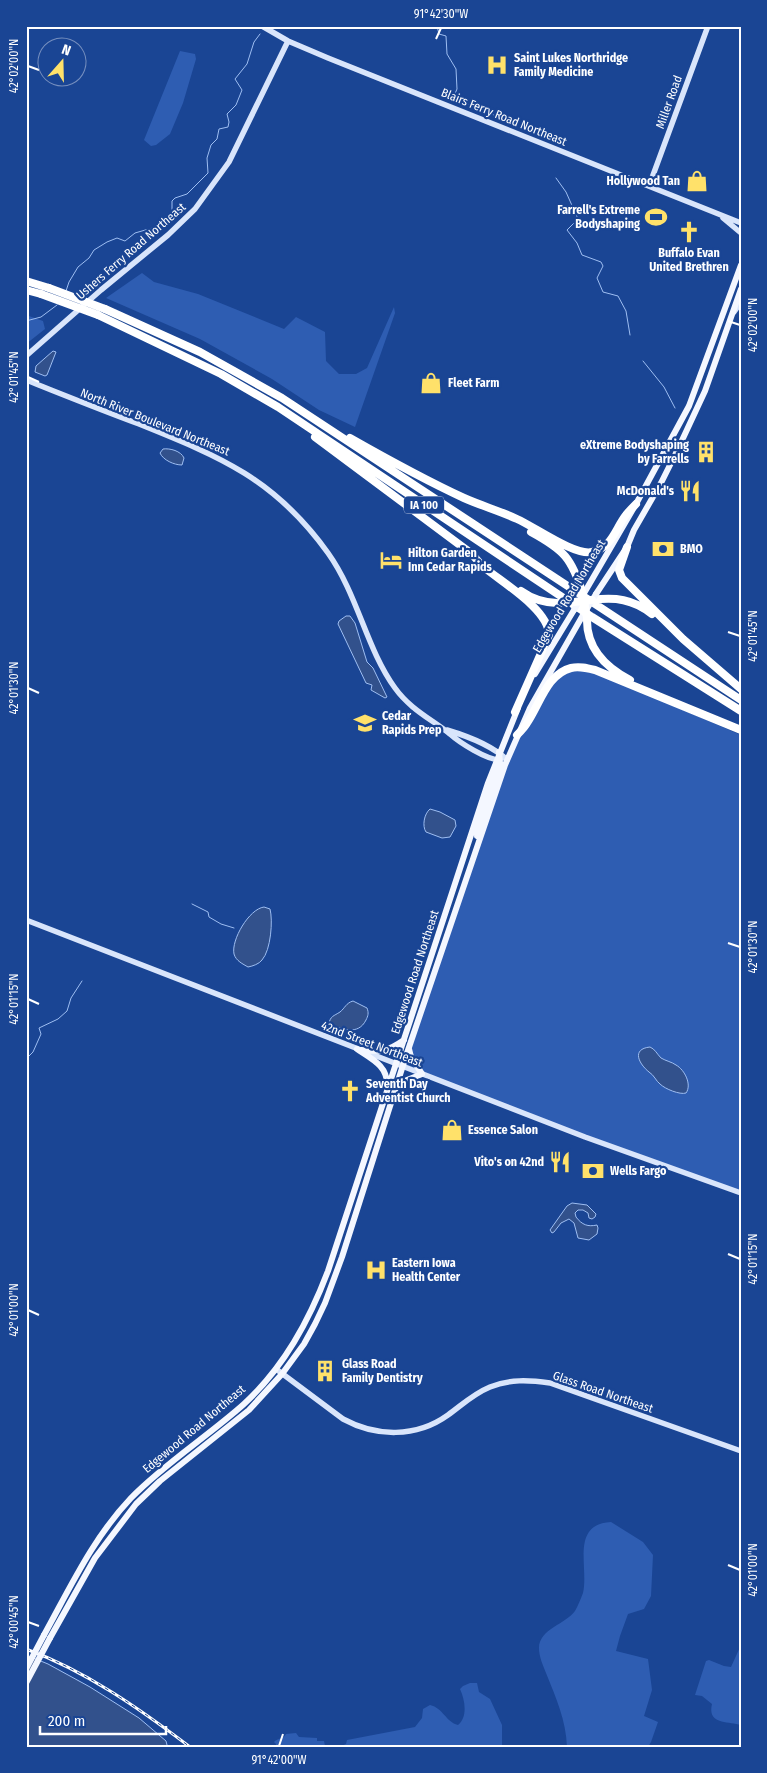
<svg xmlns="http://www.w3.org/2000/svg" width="767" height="1773" viewBox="0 0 767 1773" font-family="'Fira Sans Condensed',sans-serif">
  <rect width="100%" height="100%" fill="#1a4594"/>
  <!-- green -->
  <path fill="#2e5db2" d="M180 51 195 54 196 59 183 103 170 134 156 145 151 146 144 140Z
    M142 273 154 282 198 294 284 329 296 317 325 332 326 361 339 374H356L367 368 394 307 395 313 355 427 319 410 272 379 200 339 106 298Z
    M26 315 43 321 45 329 26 344Z
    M584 667 741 735V1193L403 1067 517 735 557 676Z
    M611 1522 643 1542 653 1555 651 1596 644 1609 628 1614 620 1636 616 1651 648 1659 652 1690 644 1716 658 1722 651 1742 648 1747H567C566 1720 556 1698 546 1673 543 1665 539 1657 539 1648 539 1629 566 1624 575 1611 578 1606 581 1598 583 1593 589 1568 570 1524 611 1522Z
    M741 1645V1725C728 1721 707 1725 712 1704L702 1696 695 1695 706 1661 709 1660 724 1666 731 1667Z
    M470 1683H477L479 1692 490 1699 502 1725V1747H339L346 1744 347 1740 415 1727 422 1718 423 1709 430 1705C443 1708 446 1722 458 1725 468 1717 465 1700 460 1689L463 1686Z
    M296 1733 299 1737 317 1738V1741H324L325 1746 329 1747H276V1744L274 1742C277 1738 283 1740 286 1734Z"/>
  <!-- water -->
  <path fill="#32518c" stroke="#9ebef2" d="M53 351 56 352 47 375 45 376 35 372 36 366Z
    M163 449C170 448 181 451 184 458L182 465C174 465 163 460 160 453Z
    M346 616H350L355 623 367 662 373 668 387 697 385 698 371 690 372 685 366 683 338 624 339 621Z
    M430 809 440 812 455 820 456 826 450 837 442 838 426 832C422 826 424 814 430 809Z
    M264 907 270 909C273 920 271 950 262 960 259 964 253 966 248 967 243 964 236 961 234 954 231 940 249 909 264 907Z
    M353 1001 367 1008C369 1013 368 1016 366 1020 358 1036 342 1029 329 1024 330 1016 334 1016 340 1012 345 1008 346 1003 353 1001Z
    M650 1047C655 1049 657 1054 661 1058 666 1061 672 1062 676 1065 685 1070 692 1085 686 1093 680 1095 665 1089 660 1084 656 1081 654 1075 649 1072 639 1064 631 1049 650 1047Z
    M572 1203 587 1205 596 1214 595 1217 592 1219 589 1218 588 1213 583 1210H578L575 1213 576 1217C582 1225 588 1227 597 1225L598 1228 597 1234 589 1240 578 1238 574 1223 569 1219 561 1223 554 1232 552 1233 550 1230 567 1206Z
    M26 1655 48 1664 90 1687 139 1718 166 1741 167 1745 169 1747H26Z"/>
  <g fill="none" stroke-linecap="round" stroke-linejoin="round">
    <!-- stream -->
    <path stroke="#9ebef2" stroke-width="1" d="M437 26 439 34 446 36 447 54 456 69 457 89 454 96 458 100 496 116
      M556 178 566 192 578 219 567 230 577 243 582 255 601 262 603 266 597 278 603 292 618 296 626 311 630 335
      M66 291 69 282 78 267 89 258 94 250 107 242 117 238 125 241 135 233 159 226 169 219 172 214V201L175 198 187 194 208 173 207 158 211 145 217 139 219 129 228 127 229 122 227 114 236 105 242 90 235 79 247 64 254 42 260 34
      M26 321 41 317 57 305
      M643 361 664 387 675 408
      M192 904 208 912 209 917 221 924 234 928
      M26 1059 33 1052 41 1034 39 1028 58 1019 67 1011 71 998 82 981"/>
    <!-- secondary -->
    <path stroke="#d9e5fb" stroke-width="5.5" d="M262 26 288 41 328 58 741 223
      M649 186 708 26
      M723 218 741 233
      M734 312 741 302
      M26 356 101 290 168 235 195 209 229 162 288 41
      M26 380C64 395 101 410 139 424 221 457 275 479 328 553 358 595 366 648 395 688 410 709 431 719 450 734 460 743 487 760 500 760
      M447 730C467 736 492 745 507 760
      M26 920 585 1137 741 1193
      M276 1369 343 1419C376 1437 416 1438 448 1415 462 1405 473 1394 490 1387 509 1379 529 1380 550 1383L741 1451"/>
    <!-- primary -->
    <path stroke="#f4f7ff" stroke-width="6" d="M596 594 627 547 634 530 661 483 678 449 705 391 741 289
      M583 595 636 504 689 406 741 265
      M535 674 574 610
      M477 836 481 817 500 763 499 752
      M357 1049C372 1059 388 1066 387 1086
      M361 1050C381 1052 387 1052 404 1040
      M396 1088 407 1080 422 1074 411 1057 409 1049
      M44 1635C70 1588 93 1538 131 1498 165 1463 207 1437 244 1404 284 1367 309 1321 328 1271L488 783 518 708
      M50 1638 95 1558 136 1504 160 1481 249 1410 282 1374 304 1344 315 1324 325 1303 342 1257 405 1059 505 765 530 708 583 615"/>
    <!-- highway -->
    <path stroke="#fff" stroke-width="8" d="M26 281 49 288
      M26 290 41 294
      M105 309 200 352 282 398 741 700
      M98 315 221 374 278 407 592 617 741 711
      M315 437 472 554C476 559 480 564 485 568 503 583 549 610 549 635L515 712
      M350 438C387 459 425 480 464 498 482 506 500 511 517 519 535 527 575 556 592 552 612 548 615 529 626 515 629 511 633 507 636 504
      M531 532C564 550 572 558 583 595
      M627 547 619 570 622 578 683 639 741 689
      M521 591C535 601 548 604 564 603
      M592 600C615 597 633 599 652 614
      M587 618C586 647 605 667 630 680
      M517 735C521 731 525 727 527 723 540 704 547 674 571 668 579 666 587 668 595 670L741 730"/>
    <!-- rail casing -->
    <g stroke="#fff" stroke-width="3">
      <path id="rail" d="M26 1649C86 1671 140 1709 190 1747"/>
    </g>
    <!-- rail -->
    <use href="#rail" stroke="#1a4594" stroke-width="1" stroke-dasharray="4" stroke-linecap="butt"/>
    <!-- primary-bridge -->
    <path stroke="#f4f7ff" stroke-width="6" d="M574 610 581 598
      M585 612 596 594
      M26 1669 44 1635
      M26 1683 50 1638"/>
    <!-- highway-bridge -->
    <path stroke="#fff" stroke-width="8" d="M49 288 105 309
      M41 294 98 315
      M583 595 587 618
      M564 603 592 600"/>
  </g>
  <!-- ticks -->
  <path fill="none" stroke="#fff" stroke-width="2" d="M436 39 441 28M28 66 39 70M728 321 740 325M28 377 39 382M728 632 740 636M28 688 39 693M728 943 740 947M28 999 39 1004M728 1254 740 1259M28 1310 39 1315M728 1565 740 1570M28 1622 39 1626M279 1746 283 1734"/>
  <!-- icons -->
  <defs>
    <g id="hospital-bare" transform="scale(1.725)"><path d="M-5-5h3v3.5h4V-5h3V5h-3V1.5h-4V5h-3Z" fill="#ffe16a" stroke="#1a4594" stroke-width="2.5" paint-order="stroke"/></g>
    <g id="shop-bare" transform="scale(1.725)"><path d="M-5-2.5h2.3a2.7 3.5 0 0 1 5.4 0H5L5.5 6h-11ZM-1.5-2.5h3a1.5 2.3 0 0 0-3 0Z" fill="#ffe16a" stroke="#1a4594" stroke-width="2.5" paint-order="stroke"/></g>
    <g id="stadium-bare" transform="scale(1.725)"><path d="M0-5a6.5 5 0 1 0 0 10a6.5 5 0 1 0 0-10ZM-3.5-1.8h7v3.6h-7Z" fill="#ffe16a" stroke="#1a4594" stroke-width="2.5" paint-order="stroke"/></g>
    <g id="church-bare" transform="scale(1.725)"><path d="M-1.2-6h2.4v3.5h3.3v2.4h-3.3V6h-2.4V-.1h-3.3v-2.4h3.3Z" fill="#ffe16a" stroke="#1a4594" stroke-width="2.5" paint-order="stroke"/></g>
    <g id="building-bare" transform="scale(1.725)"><path d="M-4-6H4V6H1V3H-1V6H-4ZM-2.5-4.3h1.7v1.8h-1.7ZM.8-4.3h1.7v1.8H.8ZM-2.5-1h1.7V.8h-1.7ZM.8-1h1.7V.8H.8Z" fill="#ffe16a" stroke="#1a4594" stroke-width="2.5" paint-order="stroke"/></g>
    <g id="restaurant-bare" transform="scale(1.725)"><path d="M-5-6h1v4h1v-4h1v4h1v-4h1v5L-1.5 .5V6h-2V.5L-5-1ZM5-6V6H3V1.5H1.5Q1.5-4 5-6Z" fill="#ffe16a" stroke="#1a4594" stroke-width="2.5" paint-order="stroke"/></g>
    <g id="bank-bare" transform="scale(1.725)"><path d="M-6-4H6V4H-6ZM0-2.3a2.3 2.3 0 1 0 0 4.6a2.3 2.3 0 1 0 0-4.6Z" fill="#ffe16a" stroke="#1a4594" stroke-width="2.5" paint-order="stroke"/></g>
    <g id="hotel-bare" transform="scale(1.725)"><path d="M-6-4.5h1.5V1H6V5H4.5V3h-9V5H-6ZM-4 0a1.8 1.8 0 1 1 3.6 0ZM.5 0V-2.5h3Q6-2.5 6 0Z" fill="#ffe16a" stroke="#1a4594" stroke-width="2.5" paint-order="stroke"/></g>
    <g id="school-bare" transform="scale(1.725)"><path d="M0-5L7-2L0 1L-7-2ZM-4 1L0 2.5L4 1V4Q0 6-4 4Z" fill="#ffe16a" stroke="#1a4594" stroke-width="2.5" paint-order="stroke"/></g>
  </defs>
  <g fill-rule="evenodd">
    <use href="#hospital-bare" x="497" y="65"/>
    <use href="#shop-bare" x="697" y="181"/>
    <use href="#stadium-bare" x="656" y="217"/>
    <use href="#church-bare" x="689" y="232"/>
    <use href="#shop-bare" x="431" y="383"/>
    <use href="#building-bare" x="706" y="452"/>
    <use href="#restaurant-bare" x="690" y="491"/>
    <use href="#bank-bare" x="663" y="549"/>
    <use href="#hotel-bare" x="391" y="560"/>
    <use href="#school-bare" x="365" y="723"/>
    <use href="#church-bare" x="350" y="1091"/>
    <use href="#shop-bare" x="452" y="1130"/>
    <use href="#restaurant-bare" x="560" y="1162"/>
    <use href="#bank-bare" x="593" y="1171"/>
    <use href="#hospital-bare" x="376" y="1270"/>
    <use href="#building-bare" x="325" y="1371"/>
  </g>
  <g text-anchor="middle" stroke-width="4.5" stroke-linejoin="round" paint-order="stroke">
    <!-- shield labels -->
    <rect fill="#1a4594" stroke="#bac7df" stroke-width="1" x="404" y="496.5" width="40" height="17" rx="4"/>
    <g font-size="11" font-weight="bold" fill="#fff">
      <text x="424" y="509">IA 100</text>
    </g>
    <!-- poi labels -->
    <g font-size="12" font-weight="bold" fill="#fff" stroke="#1a4594" text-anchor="start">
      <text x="514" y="62">Saint Lukes Northridge<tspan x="514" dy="14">Family Medicine</tspan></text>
      <text x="680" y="185" text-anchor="end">Hollywood Tan</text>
      <text x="640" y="214" text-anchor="end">Farrell's Extreme<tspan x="640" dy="14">Bodyshaping</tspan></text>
      <text x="689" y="257" text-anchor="middle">Buffalo Evan<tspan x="689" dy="14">United Brethren</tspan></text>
      <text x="448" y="387">Fleet Farm</text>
      <text x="689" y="449" text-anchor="end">eXtreme Bodyshaping<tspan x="689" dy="14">by Farrells</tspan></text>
      <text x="674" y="495" text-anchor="end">McDonald's</text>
      <text x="680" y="553">BMO</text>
      <text x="408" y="557">Hilton Garden<tspan x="408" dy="14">Inn Cedar Rapids</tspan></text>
      <text x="382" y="720">Cedar<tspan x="382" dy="14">Rapids Prep</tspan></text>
      <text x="366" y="1088">Seventh Day<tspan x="366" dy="14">Adventist Church</tspan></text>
      <text x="468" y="1134">Essence Salon</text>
      <text x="544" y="1166" text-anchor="end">Vito's on 42nd</text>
      <text x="610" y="1175">Wells Fargo</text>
      <text x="392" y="1267">Eastern Iowa<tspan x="392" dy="14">Health Center</tspan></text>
      <text x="342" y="1368">Glass Road<tspan x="342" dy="14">Family Dentistry</tspan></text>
    </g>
    <!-- street labels -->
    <g font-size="12" fill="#fff" stroke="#1a4594">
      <text transform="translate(669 102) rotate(-70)" y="4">Miller Road</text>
      <text transform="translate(504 117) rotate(22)" y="4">Blairs Ferry Road Northeast</text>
      <text transform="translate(131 251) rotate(-41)" y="4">Ushers Ferry Road Northeast</text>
      <text transform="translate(155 422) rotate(22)" y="4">North River Boulevard Northeast</text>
      <text transform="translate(569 596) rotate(-59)" y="4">Edgewood Road Northeast</text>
      <text transform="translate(415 972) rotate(-72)" y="4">Edgewood Road Northeast</text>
      <text transform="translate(372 1044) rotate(21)" y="4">42nd Street Northeast</text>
      <text transform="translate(603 1392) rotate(19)" y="4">Glass Road Northeast</text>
      <text transform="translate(194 1429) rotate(-40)" y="4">Edgewood Road Northeast</text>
    </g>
  </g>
  <!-- border -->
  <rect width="767" height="1773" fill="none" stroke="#1a4594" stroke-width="55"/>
  <!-- north arrow -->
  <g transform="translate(62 62) rotate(20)"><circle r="24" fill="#1a4594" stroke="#768fbf"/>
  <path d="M0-4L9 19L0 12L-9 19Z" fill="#ffe16a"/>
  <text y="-8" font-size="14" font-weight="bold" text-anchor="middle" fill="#ffffff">N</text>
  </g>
  <!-- scale -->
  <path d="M40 1726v8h126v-8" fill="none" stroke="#ffffff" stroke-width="2.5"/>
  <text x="48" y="1726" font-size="15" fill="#ffffff" stroke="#1a4594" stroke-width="4" paint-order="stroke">200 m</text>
  <rect x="28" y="28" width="712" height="1718" fill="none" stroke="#fff" stroke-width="2"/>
  <g font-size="12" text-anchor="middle" fill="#fff">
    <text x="441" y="18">91°42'30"W</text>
    <text transform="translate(14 66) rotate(-90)" y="4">42°02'00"N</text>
    <text transform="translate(753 325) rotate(-90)" y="4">42°02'00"N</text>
    <text transform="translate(14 377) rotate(-90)" y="4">42°01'45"N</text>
    <text transform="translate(753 636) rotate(-90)" y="4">42°01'45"N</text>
    <text transform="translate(14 688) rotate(-90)" y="4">42°01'30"N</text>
    <text transform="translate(753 947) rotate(-90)" y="4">42°01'30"N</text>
    <text transform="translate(14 999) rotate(-90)" y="4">42°01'15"N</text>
    <text transform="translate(753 1259) rotate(-90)" y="4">42°01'15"N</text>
    <text transform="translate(14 1310) rotate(-90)" y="4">42°01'00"N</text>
    <text transform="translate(753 1570) rotate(-90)" y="4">42°01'00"N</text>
    <text transform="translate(14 1622) rotate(-90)" y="4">42°00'45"N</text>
    <text x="279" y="1764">91°42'00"W</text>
  </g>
</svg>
